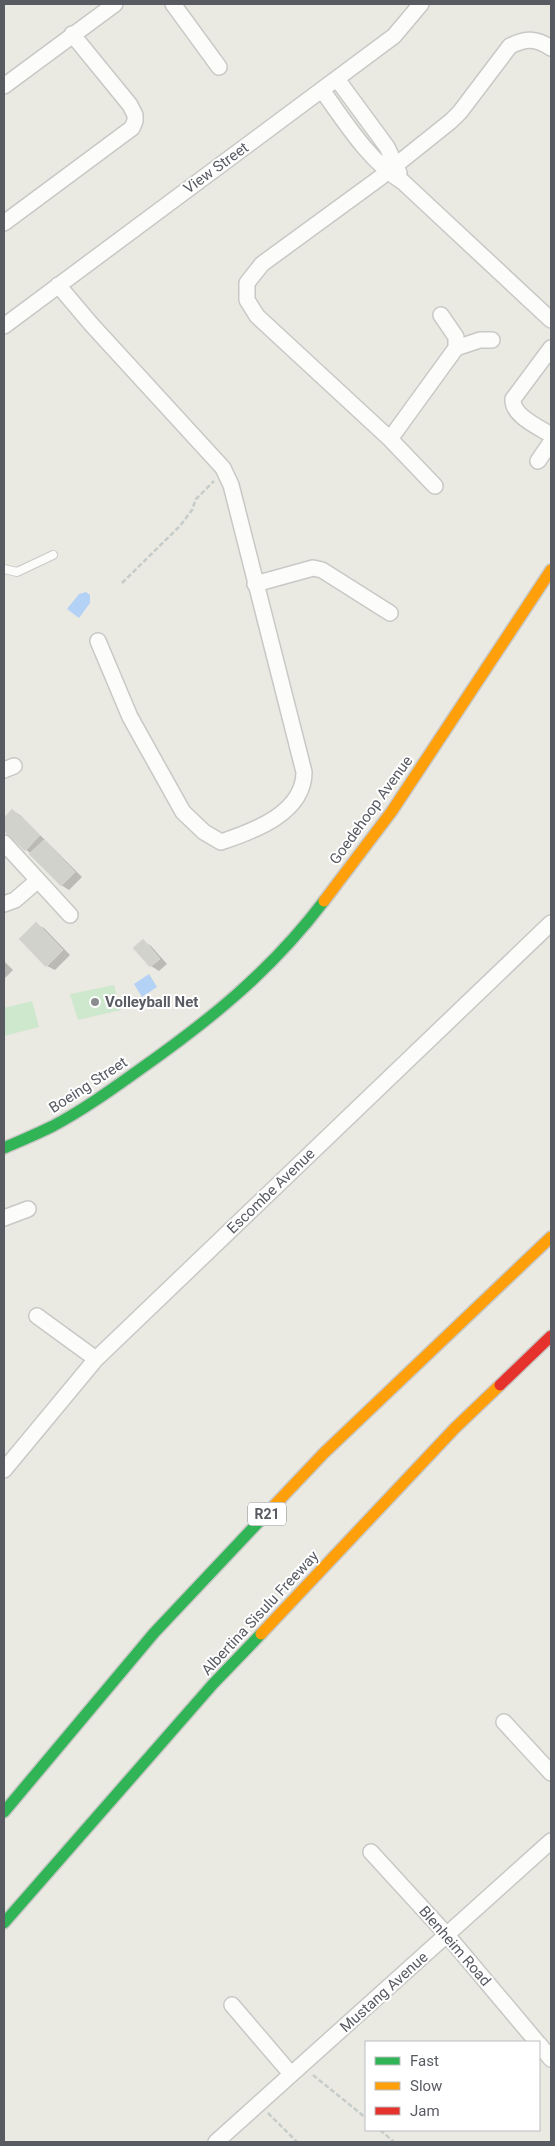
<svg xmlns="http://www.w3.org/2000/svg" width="555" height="2146" viewBox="0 0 555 2146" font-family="Roboto,sans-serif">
  <rect width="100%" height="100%" fill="#eae9e2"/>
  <!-- green -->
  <path fill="#cee8ce" d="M114 985 121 1010 78 1020 70 994Z
    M32 1001 39 1027 4 1036V1008Z"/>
  <!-- water -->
  <path fill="#b4d2f6" d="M86 592 90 595V603L79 618 67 609 79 594Z
    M149 974 157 987 142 997 134 984Z"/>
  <!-- shadow -->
  <path fill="#0003" d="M12 810 20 815 82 877 69 890 61 885 31 854 4 829V819Z
    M36 924 44 928 70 955 55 970 47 966Z
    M143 941 151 946 167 964 159 971 151 966Z
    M4 961 13 970 4 979Z"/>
  <!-- building -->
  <path fill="#d2d2cd" stroke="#d9d8d2" d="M12 809 40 835 25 851 4 831V818Z
    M44 840 75 872 61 886 29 854Z
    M36 922 63 950 46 967 19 939Z
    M143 939 160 959 150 967 133 948Z"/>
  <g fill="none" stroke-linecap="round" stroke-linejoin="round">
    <!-- lane casing -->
    <g stroke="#c8c8c7" stroke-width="10">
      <path id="lane" d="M4 569 17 572 53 555"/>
    </g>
    <!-- street casing -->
    <g stroke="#c8c8c7" stroke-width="18">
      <path id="street" d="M173 4 219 67
        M337 79 387 147 399 173
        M4 86 115 4
        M322 90C345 122 369 161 403 182L551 320
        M4 223 132 128 135 121V115L130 105 72 34
        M58 285 91 324 223 468 231 485 304 772C304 813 254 831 221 842L204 832 183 812 130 717 98 641
        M4 326 394 36 421 4
        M456 348 480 340H492
        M551 348 513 399C512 416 539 427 551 435
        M390 439 456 348V337L441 315
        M538 461 551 442
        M435 486 390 439 257 316 247 300V283L262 264 381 177 451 121 460 112 510 46C526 38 536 38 551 48
        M255 584 313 568 322 570 390 613
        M4 770 14 766
        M4 843 70 915
        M4 904 15 900 37 881
        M4 1218 28 1209
        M37 1316 96 1359
        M4 1470 96 1359 551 923
        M504 1722 551 1773
        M371 1852 447 1935 537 2042
        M232 2005 291 2074
        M539 2044 551 2059
        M216 2142 551 1841"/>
    </g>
    <!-- fast casing -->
    <g stroke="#c7c7c6" stroke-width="14">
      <path id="fast" d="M4 1148C20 1141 37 1134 53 1126 83 1110 111 1090 139 1070 210 1020 271 971 324 901
        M4 1812 154 1633 269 1511
        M4 1923 213 1684 261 1634"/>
    </g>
    <!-- slow casing -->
    <g stroke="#c7c7c6" stroke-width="14">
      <path id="slow" d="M324 901 392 811 551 570
        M269 1511 324 1453 551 1237
        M261 1634 455 1428 500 1385"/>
    </g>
    <!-- jam casing -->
    <g stroke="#c7c7c6" stroke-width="14">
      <path id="jam" d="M500 1385 551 1336"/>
    </g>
    <!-- path -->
    <path stroke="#c5ccc9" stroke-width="2.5" stroke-dasharray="5 2.5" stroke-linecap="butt" d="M122 583 180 526 192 510 196 499 214 481
      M313 2075 366 2118
      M268 2113 297 2142
      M380 2130 394 2142"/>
    <!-- lane -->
    <use href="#lane" stroke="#fcfcfb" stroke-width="8"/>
    <!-- street -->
    <use href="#street" stroke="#fcfcfb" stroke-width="15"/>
    <!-- fast -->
    <use href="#fast" stroke="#30b455" stroke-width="11"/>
    <!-- slow -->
    <use href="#slow" stroke="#ff9f0a" stroke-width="11"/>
    <!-- jam -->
    <use href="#jam" stroke="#e5322d" stroke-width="11"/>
  </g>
  <!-- markers -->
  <circle fill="#8b8d8f" stroke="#fff" stroke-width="2" cx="95" cy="1002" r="5"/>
  <g text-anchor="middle" stroke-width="4" stroke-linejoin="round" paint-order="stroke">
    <!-- shield labels -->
    <rect fill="#fff" stroke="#8a8c91" stroke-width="1" x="248" y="1502.5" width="38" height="23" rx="4"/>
    <g font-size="14" font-weight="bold" fill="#585b62">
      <text x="267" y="1519">R21</text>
    </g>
    <!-- street labels -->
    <g font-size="15" fill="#585b62" stroke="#fff">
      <text transform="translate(216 168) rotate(-36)" y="5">View Street</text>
      <text transform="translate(371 810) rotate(-54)" y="5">Goedehoop Avenue</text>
      <text transform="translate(88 1085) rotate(-33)" y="5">Boeing Street</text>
      <text transform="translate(271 1191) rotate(-44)" y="5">Escombe Avenue</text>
      <text transform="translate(260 1613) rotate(-47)" y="5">Albertina Sisulu Freeway</text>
      <text transform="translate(455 1946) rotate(49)" y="5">Blenheim Road</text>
      <text transform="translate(384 1992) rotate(-42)" y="5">Mustang Avenue</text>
    </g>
    <!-- poi labels -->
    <g font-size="15" font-weight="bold" fill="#585b62" stroke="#fff" text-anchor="start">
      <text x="105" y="1007">Volleyball Net</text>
    </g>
  </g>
  <!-- border -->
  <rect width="555" height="2146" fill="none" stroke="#585b62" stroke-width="10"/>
  <!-- legend -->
  <rect x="365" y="2041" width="175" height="90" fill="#ffffff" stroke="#bcbdc0"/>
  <rect x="375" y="2057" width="25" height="8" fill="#30b455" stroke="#bcbdc0"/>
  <text x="410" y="2066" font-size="15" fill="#585b62">Fast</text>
  <rect x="375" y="2082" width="25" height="8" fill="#ff9f0a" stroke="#bcbdc0"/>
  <text x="410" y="2091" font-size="15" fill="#585b62">Slow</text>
  <rect x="375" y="2107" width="25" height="8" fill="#e5322d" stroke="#bcbdc0"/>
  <text x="410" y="2116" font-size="15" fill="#585b62">Jam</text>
</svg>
